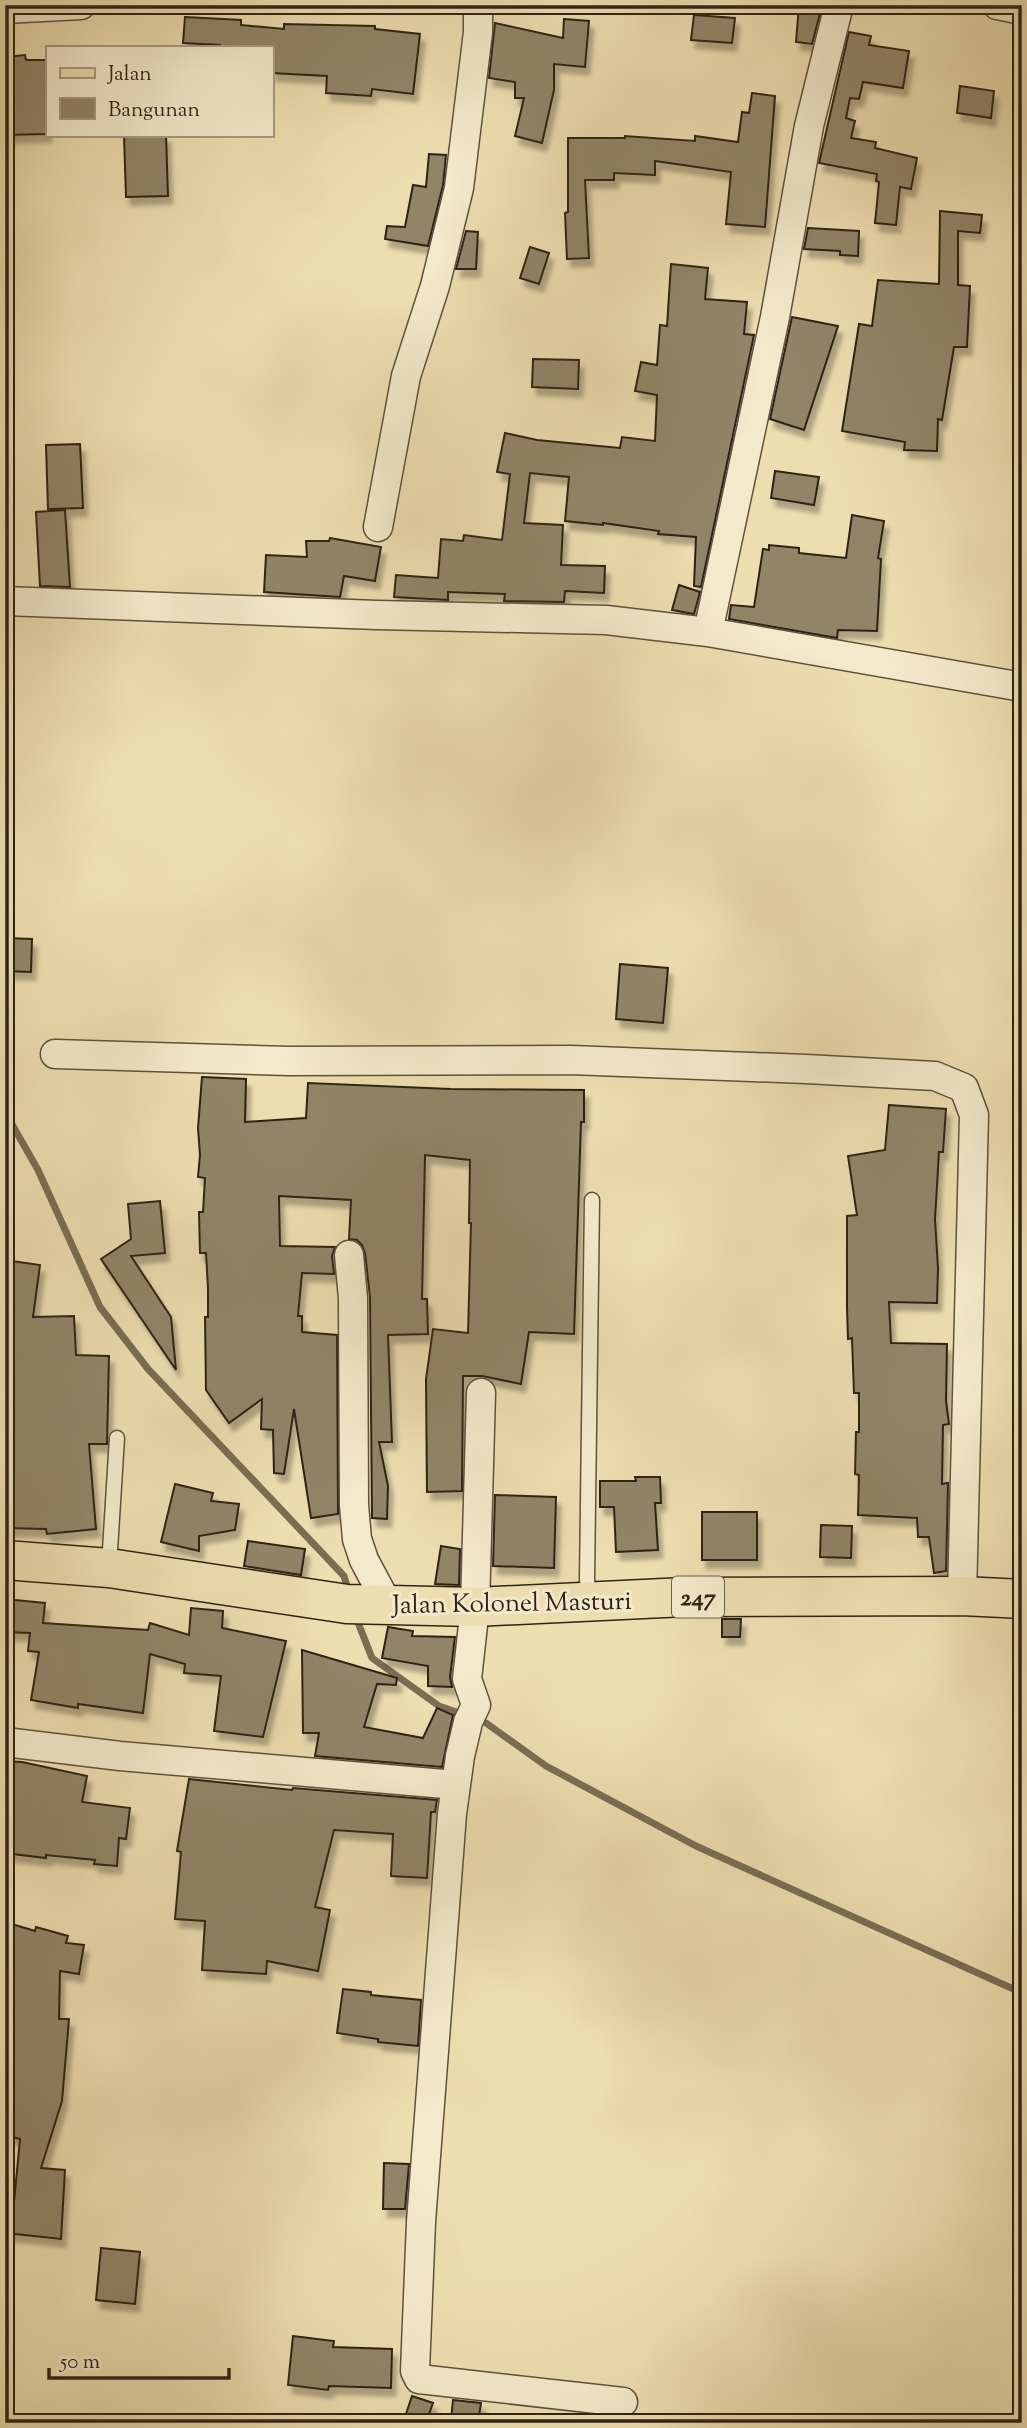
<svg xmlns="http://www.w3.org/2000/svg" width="1027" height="2428" viewBox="0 0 1027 2428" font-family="'Sorts Mill Goudy',serif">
  <defs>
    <filter id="shadow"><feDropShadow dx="4.5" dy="8" stdDeviation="2" flood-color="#0004"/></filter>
  </defs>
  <rect width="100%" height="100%" fill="#eddeaf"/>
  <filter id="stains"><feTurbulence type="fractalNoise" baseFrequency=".00286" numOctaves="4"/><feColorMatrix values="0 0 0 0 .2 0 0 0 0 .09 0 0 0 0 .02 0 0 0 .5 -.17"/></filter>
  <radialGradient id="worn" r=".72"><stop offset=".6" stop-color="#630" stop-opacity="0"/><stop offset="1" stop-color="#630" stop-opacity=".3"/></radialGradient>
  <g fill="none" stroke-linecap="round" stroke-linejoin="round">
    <!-- stream -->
    <path stroke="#796e54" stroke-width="7" d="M5 1112 38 1170 100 1307 148 1369 344 1576 349 1593
      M355 1615 372 1658 439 1706 465 1715
      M476 1720 486 1723 546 1766 696 1846 1022 1993"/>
  </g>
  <!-- building -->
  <path fill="#918567" stroke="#2d2419" stroke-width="2" filter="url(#shadow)" d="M799 5 822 6 812 44 796 42Z
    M694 15 735 18 732 43 691 40Z
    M185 17 241 20V25L284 29V24L375 26V29L420 34 413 94 372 89 371 96 326 93 327 76 271 73V47H220V45L183 43Z
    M564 19 589 21 585 67 554 64V90L542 143 515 136 524 98H515V82L489 78 495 23 563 38Z
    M849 32 871 36 869 45 909 51 903 88 863 82 859 99 850 98 846 118 855 121 851 138 876 142 875 148 917 158 911 189 900 187 896 225 875 223 879 182 876 181 877 174 819 163Z
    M25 55 26 60H47V134L5 135V57Z
    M960 86 994 91 991 118 957 113Z
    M752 93 775 96 765 227 726 224 731 172 655 161V175L614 173V180H585L589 258 567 259 565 213 568 212V138H625V136L695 141V136L738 142 742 112 749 113Z
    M124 135H166L168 196 126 197Z
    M429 154 446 155 443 185 428 246 385 239 387 226 405 227 413 185 426 187Z
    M940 211 982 215 980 233 958 231V285L970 286 967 347H954L942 420 938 419 937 451 904 450 905 442 842 431 859 324 872 326 878 280 939 284Z
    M808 228 859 231 858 256 840 255V251L804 249Z
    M466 231 478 232 476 269H456Z
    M530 247 549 253 539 284 520 278Z
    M671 264 708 268 705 299 747 302 744 334 754 335 701 587 694 586 696 537 658 534 659 531 603 523V525L565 521 569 477 530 473 524 523 563 525 561 565 605 566 604 593 565 591 564 602 504 601 505 594 448 592V600L394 597 396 575 438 578 441 539 463 541 464 535 502 540 510 474 497 472 505 433 537 440 620 448 622 437 655 441 657 395 635 391 641 362 657 365 660 325 667 326Z
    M792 317 838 326 804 430 770 419Z
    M533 359 579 360 578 389 532 387Z
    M80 444 83 508 48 509 46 445Z
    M775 471 819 477 814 505 771 498Z
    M65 510 70 587 40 586 36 512Z
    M852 515 884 521 878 558 881 559 877 631 838 630 837 638 729 619 731 605 754 607 763 549 769 550V545L799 548V553L846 558Z
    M330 538 381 547 375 581 344 576 340 597 264 592 266 555 307 557 306 541H329Z
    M679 585 700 592 694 614 672 610Z
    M5 938 32 939 31 972 5 971Z
    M620 964 668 968 663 1023 616 1019Z
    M202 1077 246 1079 245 1122 306 1118 308 1083 451 1089 584 1090V1122H581L574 1334 529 1332 521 1384 482 1376H463L462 1491 427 1492 426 1379 433 1329 468 1333 471 1223H469L470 1160 425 1155 422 1299H427L428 1334 388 1335 392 1442H379L388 1486 387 1519 372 1518 370 1297 365 1253 362 1245 357 1240 349 1239 351 1200 279 1196 280 1246 335 1247 332 1256 334 1274 302 1273 298 1316H302V1332L337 1335 338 1514 311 1518 294 1409 284 1474 274 1473 273 1430 261 1429 262 1399 229 1423 206 1390 205 1317H208V1288L206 1253H200L199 1212H203L205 1178 198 1177 200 1155 198 1128Z
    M889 1105 946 1109 943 1152H939L935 1219 938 1268 937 1303 889 1302 891 1343 947 1344 946 1401 949 1424 943 1425 942 1484 948 1483 946 1571 934 1573 929 1537H918L917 1518 858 1515 859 1475 855 1474 856 1432H859V1393H854L852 1338 848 1339 847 1307V1216L857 1215 848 1156 885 1150Z
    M160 1201 165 1253 131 1256 171 1317 176 1370 101 1259 131 1239 128 1204Z
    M5 1260 40 1265 33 1317 74 1316 76 1355 109 1356 107 1444H89L96 1529 47 1534 46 1529 5 1528V1494H12L11 1364H5Z
    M635 1477H660L661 1503H655L658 1550 616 1552 614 1507H600V1481H636Z
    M175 1484 213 1493 211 1501 239 1504 235 1530 199 1536V1551L161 1542Z
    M495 1495 556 1497 554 1568 493 1566Z
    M702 1512H757V1560H702Z
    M821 1525 852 1526 851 1558 820 1557Z
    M248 1541 305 1549 301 1575 244 1566Z
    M441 1546 460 1549 459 1585 435 1584Z
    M5 1599 45 1603 43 1623 148 1630 150 1623 189 1635 191 1608 223 1611 222 1628 286 1641 263 1737 214 1731 221 1676 184 1673 185 1664 150 1654 143 1713 78 1704V1708L31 1700 39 1652 28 1651 30 1633 5 1632Z
    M722 1619H741L740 1637H722Z
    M388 1627 413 1631 412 1636 455 1637 450 1677 452 1687 428 1686V1666L382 1658Z
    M302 1650 397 1678 396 1685 377 1684 364 1727 423 1738 437 1708 453 1715 442 1767 315 1756 319 1733H303Z
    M5 1761 22 1762 87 1776 82 1802 130 1808 126 1839 119 1838 117 1866 94 1864 95 1860 46 1855V1858L5 1853Z
    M189 1779 292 1790 293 1788 437 1800 435 1812H431L427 1878 391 1876 393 1834 334 1830 315 1907 330 1910 318 1971 267 1961 266 1974 202 1970 205 1921 175 1919 181 1852 177 1851Z
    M5 1922 35 1931 36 1927 68 1936 66 1943 84 1945 79 1974 60 1971 59 2019H69L62 2101 41 2168 65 2170 61 2239 6 2233 9 2201 14 2202 20 2139 5 2135Z
    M343 1989 371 1992V1995L421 2000 418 2046 378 2042V2039L337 2033Z
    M384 2163 409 2164 405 2209H383Z
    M101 2248 140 2252 135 2304 96 2300Z
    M293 2336 334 2341 333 2347 392 2349 391 2388 329 2386 328 2390 288 2385Z
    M412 2396 433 2403 426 2423H403Z
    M453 2400 481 2403 478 2423 451 2420Z"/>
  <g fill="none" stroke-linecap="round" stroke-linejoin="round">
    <!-- lane casing -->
    <g stroke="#5d523e" stroke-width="17">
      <path id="lane" d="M109 1566 117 1438
        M589 1601 587 1579 592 1200"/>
    </g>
    <!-- street casing -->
    <g stroke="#5d523e" stroke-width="31">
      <path id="street" d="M997 5 1022 10
        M5 9 81 5
        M378 527 406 376 435 286 459 188 478 32V5
        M5 601 377 615 606 620 708 632 1022 687
        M708 632 775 317 809 126 839 5
        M55 1054 289 1061 571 1060 806 1069 935 1076 964 1088 974 1115 962 1596
        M349 1255 353 1298 354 1505 357 1539 364 1560 388 1605
        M481 1393 475 1607 467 1679 476 1705 468 1722 460 1756 452 1814 421 2222 415 2371 419 2379 623 2402
        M5 1742 120 1756 456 1785"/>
    </g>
    <!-- primary casing -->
    <g stroke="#2d2419" stroke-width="41">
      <path id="primary" d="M5 1560 109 1568 347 1604 475 1607 685 1597 962 1596 1022 1599"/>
    </g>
    <!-- lane -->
    <use href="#lane" stroke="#f3eacb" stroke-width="14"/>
    <!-- street -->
    <use href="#street" stroke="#f3eacb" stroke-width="28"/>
    <!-- primary -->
    <use href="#primary" stroke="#eddeaf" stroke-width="38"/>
  </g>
  <g text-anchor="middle" stroke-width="6" stroke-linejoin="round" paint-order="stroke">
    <!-- shield labels -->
    <rect fill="#f3eacb" stroke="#685f4e" stroke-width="2" x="672" y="1576.5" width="52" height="41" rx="5"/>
    <g font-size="24" font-weight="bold" fill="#2d2419">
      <text x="698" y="1605">247</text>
    </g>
    <!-- street labels -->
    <g font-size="26" fill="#2d2419" stroke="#f3eacb">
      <text transform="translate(512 1602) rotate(-1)" y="9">Jalan Kolonel Masturi</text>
    </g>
  </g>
  <!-- margin -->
  <rect width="1027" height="2428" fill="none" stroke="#eddeaf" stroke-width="28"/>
  <rect x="7" y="7" width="1013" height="2414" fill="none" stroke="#2d2419" stroke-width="3.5"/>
  <rect x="14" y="14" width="999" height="2400" fill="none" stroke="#2d2419" stroke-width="2"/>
  <!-- legend -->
  <rect x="46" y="46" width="228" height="91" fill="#f3eacb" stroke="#a49b84" stroke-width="2"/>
  <rect x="60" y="68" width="35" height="10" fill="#eddeaf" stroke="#a49b84" stroke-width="2"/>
  <text x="108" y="80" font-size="21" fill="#2d2419">Jalan</text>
  <rect x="60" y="98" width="35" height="21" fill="#918567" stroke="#a49b84" stroke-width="2"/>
  <text x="108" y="116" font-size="21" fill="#2d2419">Bangunan</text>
  <!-- scale -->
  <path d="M49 2368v10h180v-10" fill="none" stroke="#2d2419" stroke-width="3.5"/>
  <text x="60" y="2368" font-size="21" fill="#2d2419" stroke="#f3eacb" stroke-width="5" paint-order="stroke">50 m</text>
  <rect width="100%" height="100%" filter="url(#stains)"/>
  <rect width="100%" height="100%" fill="url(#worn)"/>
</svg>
